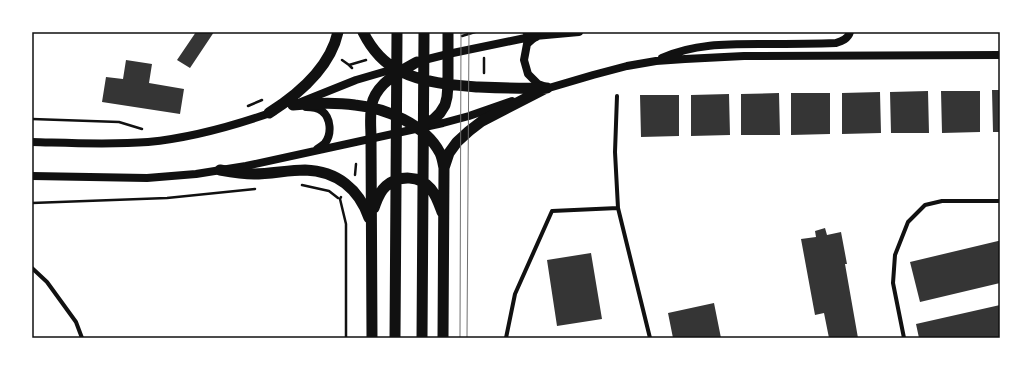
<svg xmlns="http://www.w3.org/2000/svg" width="1032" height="370" viewBox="0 0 1032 370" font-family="'Exo 2',sans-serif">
  <rect width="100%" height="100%" fill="#fff"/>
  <!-- building -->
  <path fill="#353535" d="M196 32H214L190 68 177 60Z
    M126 60 152 64 149 83 184 89 180 114 102 102 106 77 123 79Z
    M992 90H1000V132H993Z
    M928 91 929 133H891L890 92Z
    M941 91H980V132L942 133Z
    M880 92 881 133 842 134V93Z
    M779 93 780 135H741V94Z
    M791 93H830V134L791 135Z
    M729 94 730 135 691 136V95Z
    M640 95H679V136L641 137Z
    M825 228 827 235 841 232 847 264H845L858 338H829L824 313 815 315 801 239 816 237 815 231Z
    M998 241H1000V283L920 302 910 262Z
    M591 253 602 319 557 326 547 260Z
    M714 303 721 338H673L668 313Z
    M1000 305V338H919L916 324Z"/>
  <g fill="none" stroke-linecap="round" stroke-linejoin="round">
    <!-- path -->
    <path stroke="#111" stroke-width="2.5" d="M462 36 475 32
      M342 60 349 65 352 68
      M349 65 366 60
      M484 73V58
      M248 106 262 100
      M32 119 119 122 142 129
      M355 175 356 164
      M302 185 329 191 338 198
      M341 197 340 199 346 224V338
      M32 203 167 198 255 189"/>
    <!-- minor -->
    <path stroke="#111" stroke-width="4" d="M617 96 615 152 618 208
      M32 268 47 282 76 322 82 338
      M506 338 515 294 552 211 618 208 650 338
      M904 338 893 283 895 255 908 222 925 205 942 201H1000"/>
    <!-- secondary -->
    <path stroke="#111" stroke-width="8" d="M535 37 527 44 524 60 528 74 538 84 546 87
      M662 58C693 44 726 44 759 44 785 44 810 44 836 43 842 41 848 39 850 32
      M420 61 448 54 535 36 579 32
      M542 90 593 75 627 66 656 61 685 59 744 56 1000 55
      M301 102 356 80 397 68
      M306 107C311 107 318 108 322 111 331 118 332 134 325 143 323 145 320 147 317 149
      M32 142C71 143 110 145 148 142 191 138 233 126 273 112
      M32 176 147 178 196 174 246 166 443 123 469 116 512 101"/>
    <!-- trunk -->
    <path stroke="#111" stroke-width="11" d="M363 32C371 48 383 63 400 71 424 83 451 85 477 87 501 88 524 89 547 88
      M528 32 535 36
      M293 105C314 103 335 102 355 105 385 108 425 124 440 153 442 157 443 163 444 168L443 338
      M269 113C299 94 330 68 338 32
      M419 128 434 119 440 113 445 105 447 97 448 85V32
      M444 168 449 153 457 142 469 131 482 121 544 89
      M220 170C231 172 242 174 254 174 271 174 288 170 305 170 337 171 359 189 369 218
      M374 208C377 200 379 192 386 186 399 175 420 175 431 189 436 195 439 204 442 212
      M372 338 371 138C371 126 369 112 373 100 380 81 401 71 417 62
      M395 338 397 32
      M422 338 424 32"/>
    <!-- tram -->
    <path stroke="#707070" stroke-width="1" d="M460 338 461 32
      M467 338 469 32"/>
  </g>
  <!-- border -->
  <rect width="1032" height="370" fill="none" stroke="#ffffff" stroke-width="66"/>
  <rect x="33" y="33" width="966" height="304" fill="none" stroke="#111" stroke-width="1.5"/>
</svg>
